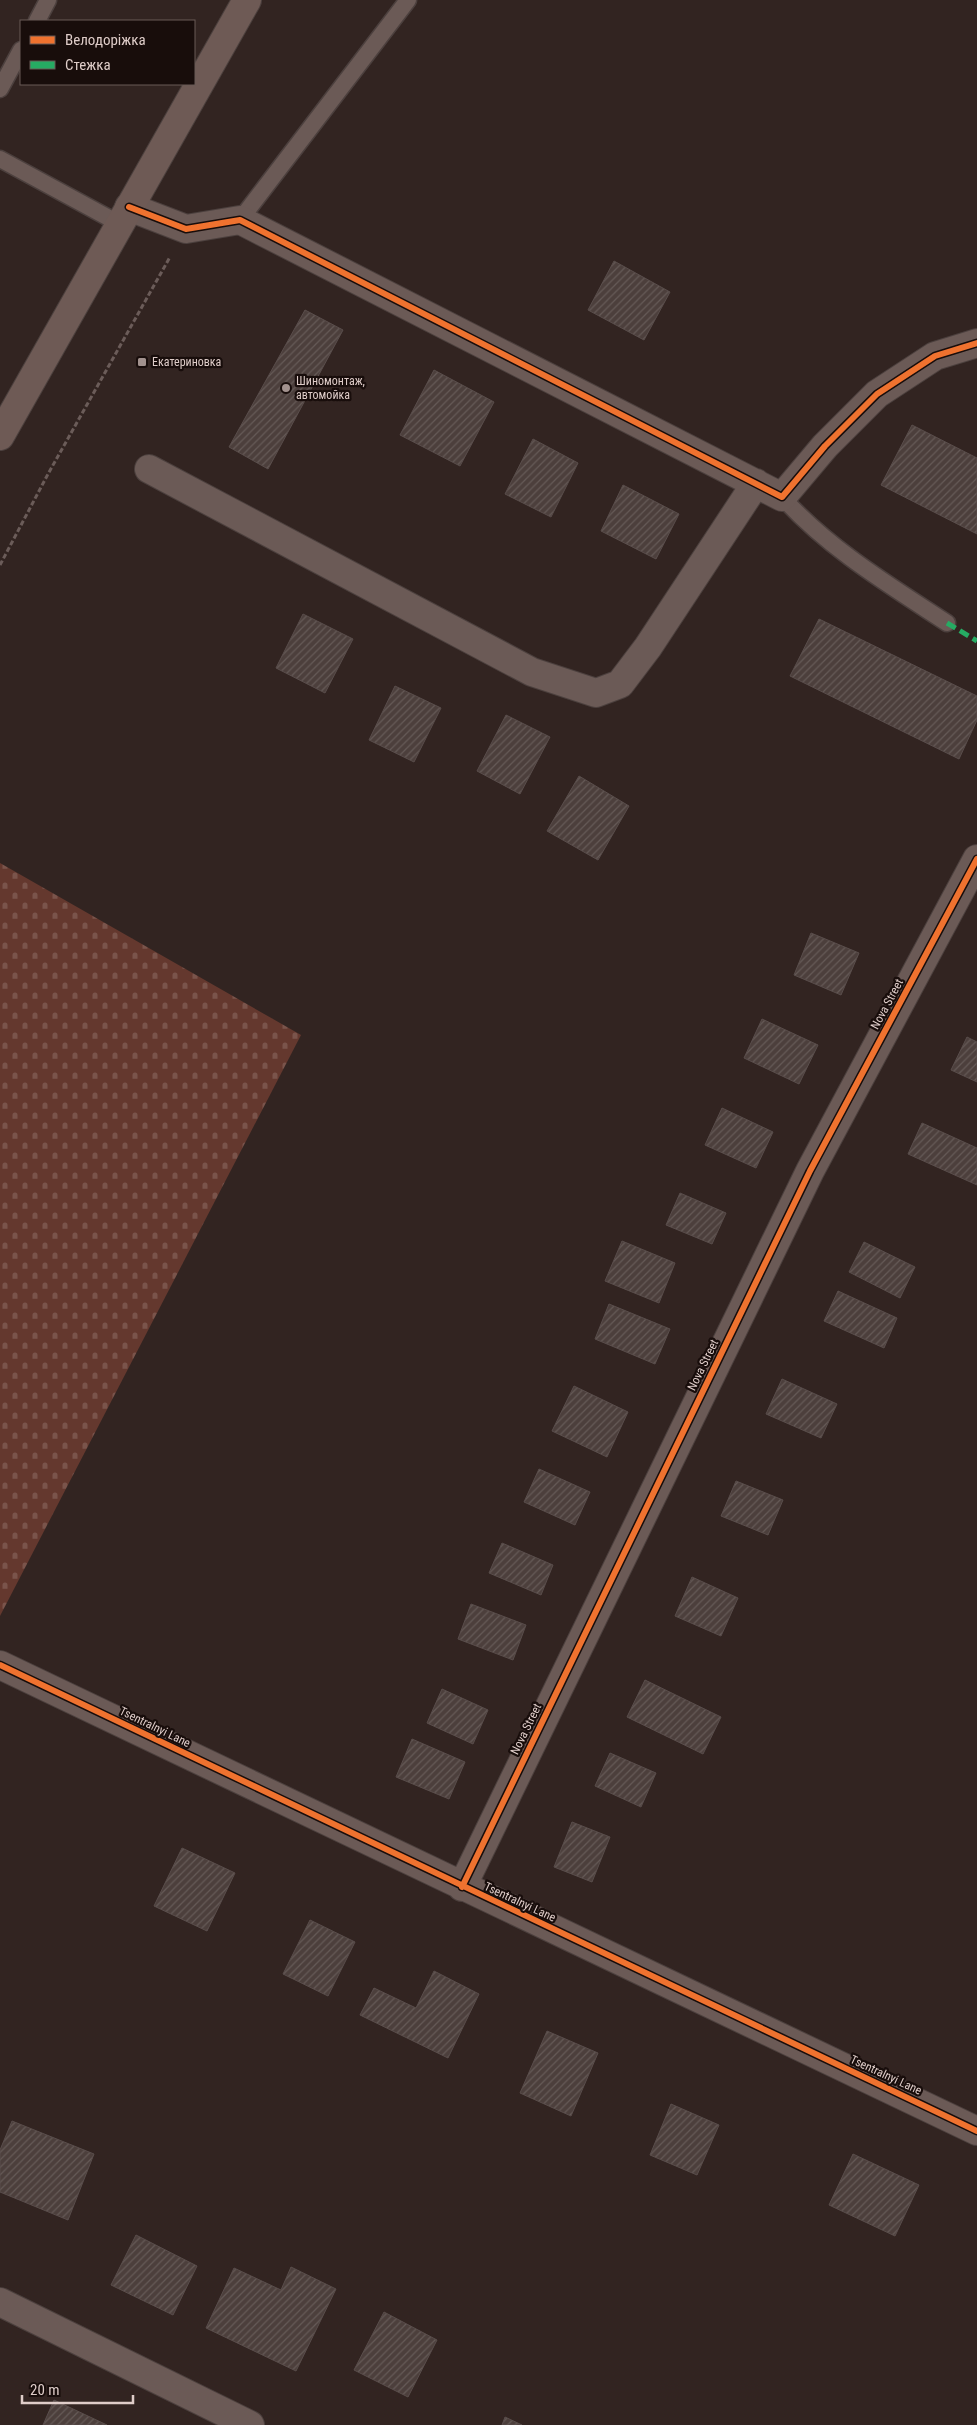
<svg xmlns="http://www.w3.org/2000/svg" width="977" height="2425" viewBox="0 0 977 2425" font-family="'Roboto Condensed',sans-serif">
  <defs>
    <pattern id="cemetery-stones" width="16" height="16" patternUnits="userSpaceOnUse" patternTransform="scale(1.25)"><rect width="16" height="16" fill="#64382e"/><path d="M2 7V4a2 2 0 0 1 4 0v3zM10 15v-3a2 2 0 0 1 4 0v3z" fill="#7a544b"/></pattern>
    <pattern id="building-hatch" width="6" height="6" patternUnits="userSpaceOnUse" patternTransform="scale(1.25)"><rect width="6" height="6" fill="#4c3f3c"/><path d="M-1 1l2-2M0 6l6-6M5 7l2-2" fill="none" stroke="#655a57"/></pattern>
  </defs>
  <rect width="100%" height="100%" fill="#322421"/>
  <!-- cemetery -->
  <path fill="url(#cemetery-stones)" d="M0 863 301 1035 0 1616Z"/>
  <!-- building -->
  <path fill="url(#building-hatch)" stroke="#594d4b" d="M614 261 670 292 644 340 588 310Z
    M305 310 343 330 268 469 229 447Z
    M434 370 494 402 460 466 400 435Z
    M912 425 977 458V534L881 485Z
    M533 439 578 463 551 517 505 494Z
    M623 485 679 514 656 559 601 531Z
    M303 614 353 639 325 693 276 668Z
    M819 619 977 696V720L959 759 790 676Z
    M395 686 441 708 414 762 369 740Z
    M506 715 550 737 520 794 477 771Z
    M579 776 629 806 598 860 547 831Z
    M811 933 859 953 841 995 794 975Z
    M762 1019 818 1045 799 1084 744 1058Z
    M967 1037 977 1042V1082L951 1070Z
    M722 1108 773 1132 756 1168 705 1145Z
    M922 1123 977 1148V1185L908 1154Z
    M680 1193 726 1213 712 1244 666 1225Z
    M622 1241 675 1263 659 1303 605 1281Z
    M864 1242 915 1267 900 1298 849 1272Z
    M838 1291 897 1318 884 1348 824 1321Z
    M609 1304 670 1329 655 1364 595 1339Z
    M782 1379 837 1404 821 1438 766 1414Z
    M574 1386 628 1412 607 1457 552 1431Z
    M539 1469 590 1492 575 1525 524 1502Z
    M736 1481 783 1500 768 1535 721 1516Z
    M502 1543 553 1565 541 1595 489 1573Z
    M692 1577 738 1598 721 1636 675 1616Z
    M471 1604 526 1625 513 1660 458 1639Z
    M645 1680 721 1717 703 1754 627 1717Z
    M442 1689 488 1710 473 1744 427 1723Z
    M412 1739 465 1762 449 1799 396 1777Z
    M610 1753 656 1773 641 1807 595 1786Z
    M572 1822 610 1837 592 1882 554 1867Z
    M182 1848 235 1873 207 1931 154 1906Z
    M310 1920 355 1942 328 1996 283 1974Z
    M434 1971 479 1994 448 2058 360 2015 374 1988 416 2008Z
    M547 2031 598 2053 571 2116 520 2093Z
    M671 2104 719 2125 697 2175 650 2155Z
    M12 2121 94 2154 68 2220 0 2192V2150Z
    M853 2154 919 2185 895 2236 829 2205Z
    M136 2235 197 2266 173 2315 111 2285Z
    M291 2267 336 2289 296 2371 206 2328 234 2268 281 2290Z
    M384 2312 437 2340 408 2397 354 2370Z
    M54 2400 107 2425H43Z
    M505 2417 522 2425H502Z"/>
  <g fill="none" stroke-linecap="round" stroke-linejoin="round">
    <!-- service casing -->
    <g stroke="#4c403e" stroke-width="19">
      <path id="service" d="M37 21 48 0
        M0 89 21 50
        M0 159 120 224
        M240 220 408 0
        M782 497C829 549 889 585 947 623"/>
    </g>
    <!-- minor casing -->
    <g stroke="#4c403e" stroke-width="30">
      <path id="minor" d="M129 207 186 229 240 220 782 497 825 446 877 394 935 356 977 343
        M149 469 532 672 596 693 620 684 648 647 756 483
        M0 1665 977 2131
        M462 1887 810 1171 977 859
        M0 2302 250 2425"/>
    </g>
    <!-- primary casing -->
    <g stroke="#4c403e" stroke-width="30">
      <path id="primary" d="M0 436 247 0"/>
    </g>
    <!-- path -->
    <path stroke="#6b5c59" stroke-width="3" stroke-dasharray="5 2.5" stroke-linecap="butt" d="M0 565 48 474 170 257"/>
    <!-- service -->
    <use href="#service" stroke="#6b5a56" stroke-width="16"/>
    <!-- minor -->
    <use href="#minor" stroke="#6b5a56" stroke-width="28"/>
    <!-- primary -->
    <use href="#primary" stroke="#6e5a55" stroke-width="28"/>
    <!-- quiet -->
    <path stroke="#26ab63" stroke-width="5" stroke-dasharray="10 5" stroke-linecap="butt" d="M947 623 977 641"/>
    <!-- cycleway casing -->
    <g stroke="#180d0b" stroke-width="9">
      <path id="cycleway" d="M129 207 186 229 240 220 782 497 825 446 877 394 935 356 977 343
        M0 1665 977 2131
        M462 1887 810 1171 977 859"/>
    </g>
    <!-- cycleway -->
    <use href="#cycleway" stroke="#ef722f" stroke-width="6"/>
  </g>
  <!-- markers -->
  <g fill="#a2928e" stroke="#180d0b" stroke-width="2">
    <rect x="137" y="357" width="10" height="10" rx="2.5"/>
    <circle cx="286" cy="388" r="5"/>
  </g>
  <g text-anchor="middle" stroke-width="4.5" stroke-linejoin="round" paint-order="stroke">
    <!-- poi labels -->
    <g font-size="12" fill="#dfcdc9" stroke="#180d0b" text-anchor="start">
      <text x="152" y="366">Екатериновка</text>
      <text x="296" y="385">Шиномонтаж,<tspan x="296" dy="14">автомойка</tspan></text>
    </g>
    <!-- street labels -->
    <g font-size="12" fill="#dfcdc9" stroke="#180d0b">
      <text transform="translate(887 1004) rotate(-62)" y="4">Nova Street</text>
      <text transform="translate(703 1365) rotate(-64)" y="4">Nova Street</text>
      <text transform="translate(155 1727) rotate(26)" y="4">Tsentralnyi Lane</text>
      <text transform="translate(526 1729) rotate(-64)" y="4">Nova Street</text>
      <text transform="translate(520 1902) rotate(25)" y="4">Tsentralnyi Lane</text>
      <text transform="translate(886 2075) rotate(25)" y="4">Tsentralnyi Lane</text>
    </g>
  </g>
  <!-- legend -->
  <rect x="20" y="20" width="175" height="65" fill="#180d0b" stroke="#685a57"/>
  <rect x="30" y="36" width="25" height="8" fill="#ef722f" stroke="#685a57"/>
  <text x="65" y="45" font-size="15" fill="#dfcdc9">Велодоріжка</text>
  <rect x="30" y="61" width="25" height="8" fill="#26ab63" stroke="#685a57"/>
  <text x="65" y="70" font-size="15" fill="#dfcdc9">Стежка</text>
  <!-- scale -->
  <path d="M22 2395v8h111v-8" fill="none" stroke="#dfcdc9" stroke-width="2.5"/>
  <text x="30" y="2395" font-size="15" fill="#dfcdc9" stroke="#180d0b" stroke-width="4" paint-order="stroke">20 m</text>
</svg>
